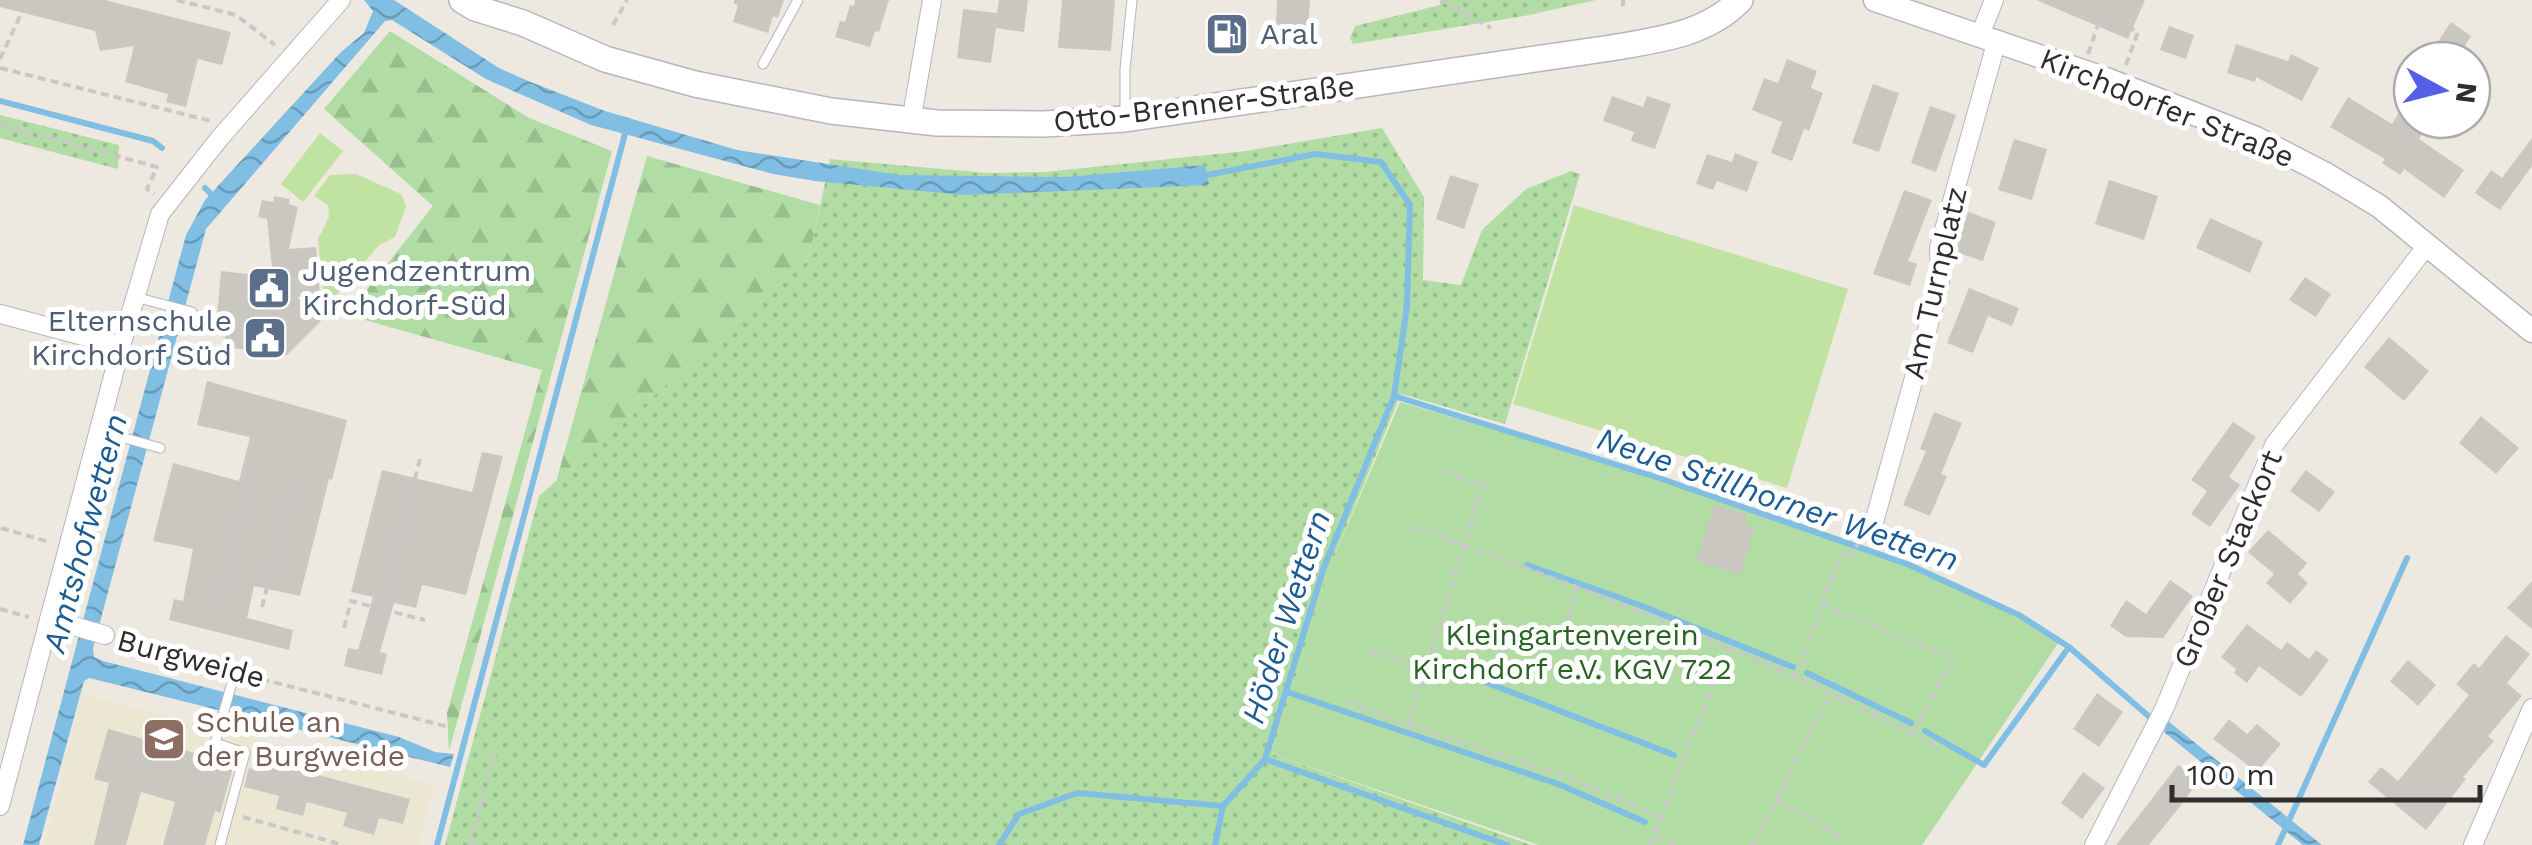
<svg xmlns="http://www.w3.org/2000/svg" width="2532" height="845" viewBox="0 0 2532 845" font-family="'Work Sans',sans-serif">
  <defs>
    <pattern id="grass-dots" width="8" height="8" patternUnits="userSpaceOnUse" patternTransform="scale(2.5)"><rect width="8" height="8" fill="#b1dda4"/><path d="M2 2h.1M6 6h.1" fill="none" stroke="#99be8e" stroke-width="1.8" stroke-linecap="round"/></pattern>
    <pattern id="forest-firs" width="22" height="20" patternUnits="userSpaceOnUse" patternTransform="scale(2.5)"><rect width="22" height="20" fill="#b1dda4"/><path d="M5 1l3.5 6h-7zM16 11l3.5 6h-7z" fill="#99be8e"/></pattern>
    <pattern id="water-waves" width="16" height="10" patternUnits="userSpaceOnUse" patternTransform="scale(2.5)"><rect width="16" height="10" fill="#80bee3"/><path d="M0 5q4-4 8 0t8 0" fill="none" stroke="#699bb8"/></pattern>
  </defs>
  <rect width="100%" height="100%" fill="#ede9e1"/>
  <!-- education -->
  <path fill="#ece7d3" d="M82 694 434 785 419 845H44Z"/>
  <!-- grass -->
  <path fill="url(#grass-dots)" d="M1440 0H1596L1524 16 1353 44 1350 38 1355 26 1440 5Z
    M0 115 119 145 118 169 0 138Z
    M1382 128 1424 197 1423 280 1461 285 1482 230 1526 189 1571 171 1580 174 1505 424 1401 394 1329 569 1272 754 1532 845H445L539 496 809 259 830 159 987 173 1045 172 1246 151Z"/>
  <!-- forest -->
  <path fill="url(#forest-firs)" d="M390 31 529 118 612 151 449 751 447 713 542 370 347 315 433 206 324 109Z
    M647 156 820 205 809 259 556 482Z"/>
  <!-- garden -->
  <path fill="#b1dda4" d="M1400 402C1512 435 1625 467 1737 503 1848 538 1962 576 2061 639L1922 845H1539L1272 754 1329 569Z"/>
  <!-- pitch -->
  <path fill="#c0e3a1" d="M320 133 343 151 303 202 281 184Z
    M356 174 401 194 406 206 395 237 379 245 325 309 318 239 329 217 328 205 314 196 330 175Z
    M1574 205 1848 289 1787 488 1513 404Z"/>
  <!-- water -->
  <path fill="url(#water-waves)" d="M364 0H394L499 68 528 81 605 111 737 150 899 175 1066 177 1205 165 1209 185 965 195 815 181 773 174 591 125 486 79 392 20 385 21 206 229 93 648 94 657 103 661 399 737 435 752 454 754 450 767 89 678 84 681 39 845H23L186 235 205 200 341 52 364 33 373 11Z
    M2168 721 2322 845H2303L2164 732Z"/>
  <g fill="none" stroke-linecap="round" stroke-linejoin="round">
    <!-- stream -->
    <path stroke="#80bee3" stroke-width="6" d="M0 101 153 141 162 148
      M1202 176 1316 154 1381 162 1410 205 1407 306 1394 396 1324 567 1265 759 1223 806 1215 845
      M205 188 216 199
      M1394 396 1656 477 1907 564 2019 615 2069 647 2153 720
      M1527 565 1637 604 1793 667
      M1436 663 1674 755
      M1807 673 1911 723
      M1287 692 1558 784 1645 822
      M1925 731 1984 765 2069 647
      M1265 759 1507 845
      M437 845 626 130
      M999 845 1019 814 1077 793 1223 806
      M2278 845 2407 558"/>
  </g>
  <!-- building -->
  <path fill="#c9c7bf" d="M0 0H105L231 32 222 65 198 59 186 107 166 102 168 94 125 82 134 46 100 51 95 31 0 7Z
    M734 0H784L778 18 773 16 768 33 733 22 738 5 734 4Z
    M855 0H889L879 32 875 31 870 47 835 37 840 21 845 22 850 5 854 6Z
    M999 0H1028L1024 32 996 28 991 63 957 58 963 9 997 13Z
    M1062 0H1115L1111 51 1058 48Z
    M1277 0H1310L1308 27 1276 25Z
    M2036 0H2145L2128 39Z
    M2451 22 2471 36 2456 60H2426Z
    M2169 26 2194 35 2186 59 2160 50Z
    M2236 44 2288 61 2291 54 2319 68 2302 101 2256 77 2255 82 2227 73Z
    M1787 59 1817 71 1811 88 1823 93 1809 131 1804 129 1792 161 1771 153 1782 122 1752 110 1764 78 1778 83Z
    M1873 84 1899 93 1879 152 1852 143Z
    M2412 91V120H2431L2419 139 2464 170 2444 198 2404 169 2400 175 2382 163 2385 159 2330 127 2348 97 2392 124Z
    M1612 96 1643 107 1647 96 1671 104 1655 149 1631 141 1634 132 1603 121Z
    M1930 106 1956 115 1936 172 1911 163Z
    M2532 138V166L2500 210 2475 193 2491 170 2502 178Z
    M2014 139 2047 149 2032 200 1998 190Z
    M1735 153 1758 162 1747 192 1717 181 1713 190 1696 184 1707 154 1732 162Z
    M1450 175 1479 184 1464 229 1436 219Z
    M2109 180 2158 196 2144 240 2095 224Z
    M1904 190 1932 200 1908 261 1917 264 1910 286 1873 274Z
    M274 196 290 199 289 204 298 207 289 249 316 247 320 295 297 297 321 321 287 355 224 347 227 317H217L221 271 273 277 267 219 258 217 262 200 273 202Z
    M1968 212 1996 222 1983 261 1955 252Z
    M2210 218 2263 242 2250 273 2196 248Z
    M2305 277 2331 294 2316 317 2289 300Z
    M1969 288 2019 308 2012 326 1988 316 1973 353 1947 343Z
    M2389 337 2429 371 2404 401 2364 367Z
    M207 381 347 420 332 480 329 479 300 596 254 586 247 618 293 630 289 650 169 620 174 599 183 601 193 549 153 541 173 463 239 481 250 437 197 425Z
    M1934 412 1962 423 1941 474 1947 476 1930 516 1903 505 1926 451 1920 449Z
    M2481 416 2519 448 2496 474 2459 443Z
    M2233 422 2256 437 2229 477 2240 485 2210 527 2191 514 2207 491 2191 480Z
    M482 452 503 456 466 595 422 585 416 608 394 603 380 652 387 654 382 675 344 666 348 648 358 650 373 597 351 592 382 470 472 492Z
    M2306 470 2335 492 2319 512 2290 491Z
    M1715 504 1747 515 1745 525 1755 528 1740 575 1696 561Z
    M2268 530 2307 563 2298 574 2308 583 2290 604 2266 583 2274 574 2248 552Z
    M2170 580 2193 596 2163 638 2126 637 2110 626 2126 600 2146 614Z
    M2532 581V629L2507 608Z
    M2247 624 2281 650 2287 642 2309 659 2316 650 2329 660 2301 697 2259 666 2247 683 2234 673 2236 669 2221 657Z
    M2506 635 2530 654 2507 683 2522 696 2488 736 2494 741 2463 777 2466 779 2426 830 2368 782 2381 767 2398 781 2469 695 2456 684 2474 663 2479 668Z
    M2408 660 2436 685 2418 706 2390 681Z
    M2097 693 2123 712 2099 747 2073 729Z
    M2229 719 2247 734 2257 724 2281 744 2257 772 2213 739Z
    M108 729 234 764 220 813 215 811 205 845H163L175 802 141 792 126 845H94L109 783 94 779Z
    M260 760 410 799 403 824 379 818 374 835 343 826 347 813 307 802 303 816 276 809 279 796 244 787 249 768 257 770Z
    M2178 765 2199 780 2181 805 2149 845H2116Z
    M2083 772 2105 788 2082 819 2061 803Z"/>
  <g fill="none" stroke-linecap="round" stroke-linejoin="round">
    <!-- service casing -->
    <g stroke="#b5b6bf" stroke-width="11">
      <path id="service" d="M763 64 798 0
        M1125 116V69L1132 0
        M135 297 192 312
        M100 431 160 448
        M220 845 245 753 215 743 235 672"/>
    </g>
    <!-- minor casing -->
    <g stroke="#b5b6bf" stroke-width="20">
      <path id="minor" d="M1980 35 1994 0
        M911 122 932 0
        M0 314 121 346
        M1873 526 1940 284 1939 248 1997 40
        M49 619 105 635
        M0 806 121 346 160 214 219 139 341 0
        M2094 845 2164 709 2274 445 2428 244
        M2473 845 2532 708"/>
    </g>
    <!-- tertiary casing -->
    <g stroke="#b5b6bf" stroke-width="25">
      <path id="tertiary" d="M1875 0 2106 79 2256 138 2324 173 2379 206 2532 331"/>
    </g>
    <!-- secondary casing -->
    <g stroke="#b5b6bf" stroke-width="28">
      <path id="secondary" d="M462 0 475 8 523 23 605 59 695 84 831 111 937 123 1044 124 1125 119 1611 48C1657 40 1706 35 1740 0"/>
    </g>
    <!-- path -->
    <path stroke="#c8c8c8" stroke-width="4" stroke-dasharray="8 5" stroke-linecap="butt" d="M177 0 236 15 275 45
      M1442 0 1491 28
      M1623 0V6
      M613 25 627 0
      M2088 54 2098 25
      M0 59 22 12
      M2126 65 2138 32 2132 29
      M0 68 211 121
      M0 124 157 167 147 189 154 194
      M420 459 381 609 425 620
      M1414 527C1591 592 1771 656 1936 747
      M1 528 49 542
      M220 596 252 471
      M1822 605 1954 658 1913 734
      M262 607 294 482
      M0 609 29 617
      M344 628 351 601 381 609
      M124 641 221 668
      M1560 641 1578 588
      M1369 650 1424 670
      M249 676 449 727
      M1795 679 1841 553 1851 557 1860 539
      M1347 702 1408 725 1483 485 1437 470
      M1408 725 1562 775 1661 817
      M1777 800 1842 837
      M243 817 343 845
      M1656 837 1675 845
      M470 845 495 753
      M1650 845 1728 647
      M1753 845 1832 692"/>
    <!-- service -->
    <use href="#service" stroke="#fff" stroke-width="9"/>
    <!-- minor -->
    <use href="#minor" stroke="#fff" stroke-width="18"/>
    <!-- tertiary -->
    <use href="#tertiary" stroke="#fff" stroke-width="22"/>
    <!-- secondary -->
    <use href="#secondary" stroke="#fff" stroke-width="25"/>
  </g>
  <!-- icons -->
  <defs>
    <g id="fuel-square" transform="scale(2.25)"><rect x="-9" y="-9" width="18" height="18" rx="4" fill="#5c6f8a" stroke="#fff"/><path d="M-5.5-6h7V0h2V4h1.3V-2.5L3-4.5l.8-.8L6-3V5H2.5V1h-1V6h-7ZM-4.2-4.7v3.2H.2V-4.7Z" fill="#fff"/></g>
    <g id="civic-square" transform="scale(2.25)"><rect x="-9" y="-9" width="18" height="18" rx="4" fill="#5c6f8a" stroke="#fff"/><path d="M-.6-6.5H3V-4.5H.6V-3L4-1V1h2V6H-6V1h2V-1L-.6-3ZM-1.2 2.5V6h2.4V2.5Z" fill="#fff"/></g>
    <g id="school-square" transform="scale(2.25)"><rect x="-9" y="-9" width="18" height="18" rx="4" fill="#8d6e63" stroke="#fff"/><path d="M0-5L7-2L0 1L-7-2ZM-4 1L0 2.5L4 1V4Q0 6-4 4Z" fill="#fff"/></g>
  </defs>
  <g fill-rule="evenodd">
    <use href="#fuel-square" x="1227" y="34"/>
    <use href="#civic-square" x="269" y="288"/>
    <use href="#civic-square" x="265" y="338"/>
    <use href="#school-square" x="164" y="739"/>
  </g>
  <g text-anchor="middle" stroke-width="10" stroke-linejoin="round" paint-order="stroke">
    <!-- service labels -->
    <g font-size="30" fill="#4e5e75" stroke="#fff" text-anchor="start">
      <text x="1260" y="44">Aral</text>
      <text x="302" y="281">Jugendzentrum<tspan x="302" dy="34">Kirchdorf-Süd</tspan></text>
      <text x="232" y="331" text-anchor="end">Elternschule<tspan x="232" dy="34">Kirchdorf Süd</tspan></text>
    </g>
    <!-- street labels -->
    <g font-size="30" fill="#2d2d2d" stroke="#fff">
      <text transform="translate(1204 104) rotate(-7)" y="10">Otto-Brenner-Straße</text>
      <text transform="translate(2167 108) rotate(22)" y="10">Kirchdorfer Straße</text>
      <text transform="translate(1935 283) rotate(-77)" y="10">Am Turnplatz</text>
      <text transform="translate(2228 559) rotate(-67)" y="10">Großer Stackort</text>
      <text transform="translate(191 659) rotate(15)" y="10">Burgweide</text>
    </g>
    <!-- park labels -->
    <g font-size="30" fill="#296423" stroke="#fff">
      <text x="1572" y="645">Kleingartenverein<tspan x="1572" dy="34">Kirchdorf e.V. KGV 722</tspan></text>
    </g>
    <!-- education labels -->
    <g font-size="30" fill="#785e54" stroke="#fff" text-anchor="start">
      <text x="196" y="732">Schule an<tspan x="196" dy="34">der Burgweide</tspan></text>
    </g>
    <!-- water labels -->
    <g font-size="32" font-style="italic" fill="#1c5c92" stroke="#fff">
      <text transform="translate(1778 499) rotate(19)" y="11">Neue Stillhorner Wettern</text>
      <text transform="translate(85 533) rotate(-75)" y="11">Amtshofwettern</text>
      <text transform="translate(1286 617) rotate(-72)" y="11">Höder Wettern</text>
    </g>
  </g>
  <!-- north arrow -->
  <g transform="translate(2442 90) rotate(97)"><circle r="48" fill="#ffffff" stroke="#ababab" stroke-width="2.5"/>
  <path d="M0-8L18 38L0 25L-18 38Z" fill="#545fe8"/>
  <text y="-15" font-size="28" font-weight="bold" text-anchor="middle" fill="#2d2d2d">N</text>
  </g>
  <!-- scale -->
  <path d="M2172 785v15h308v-15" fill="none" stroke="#2d2d2d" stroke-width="5"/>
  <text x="2187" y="785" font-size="30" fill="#2d2d2d" stroke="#ffffff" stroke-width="8" paint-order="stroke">100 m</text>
</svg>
